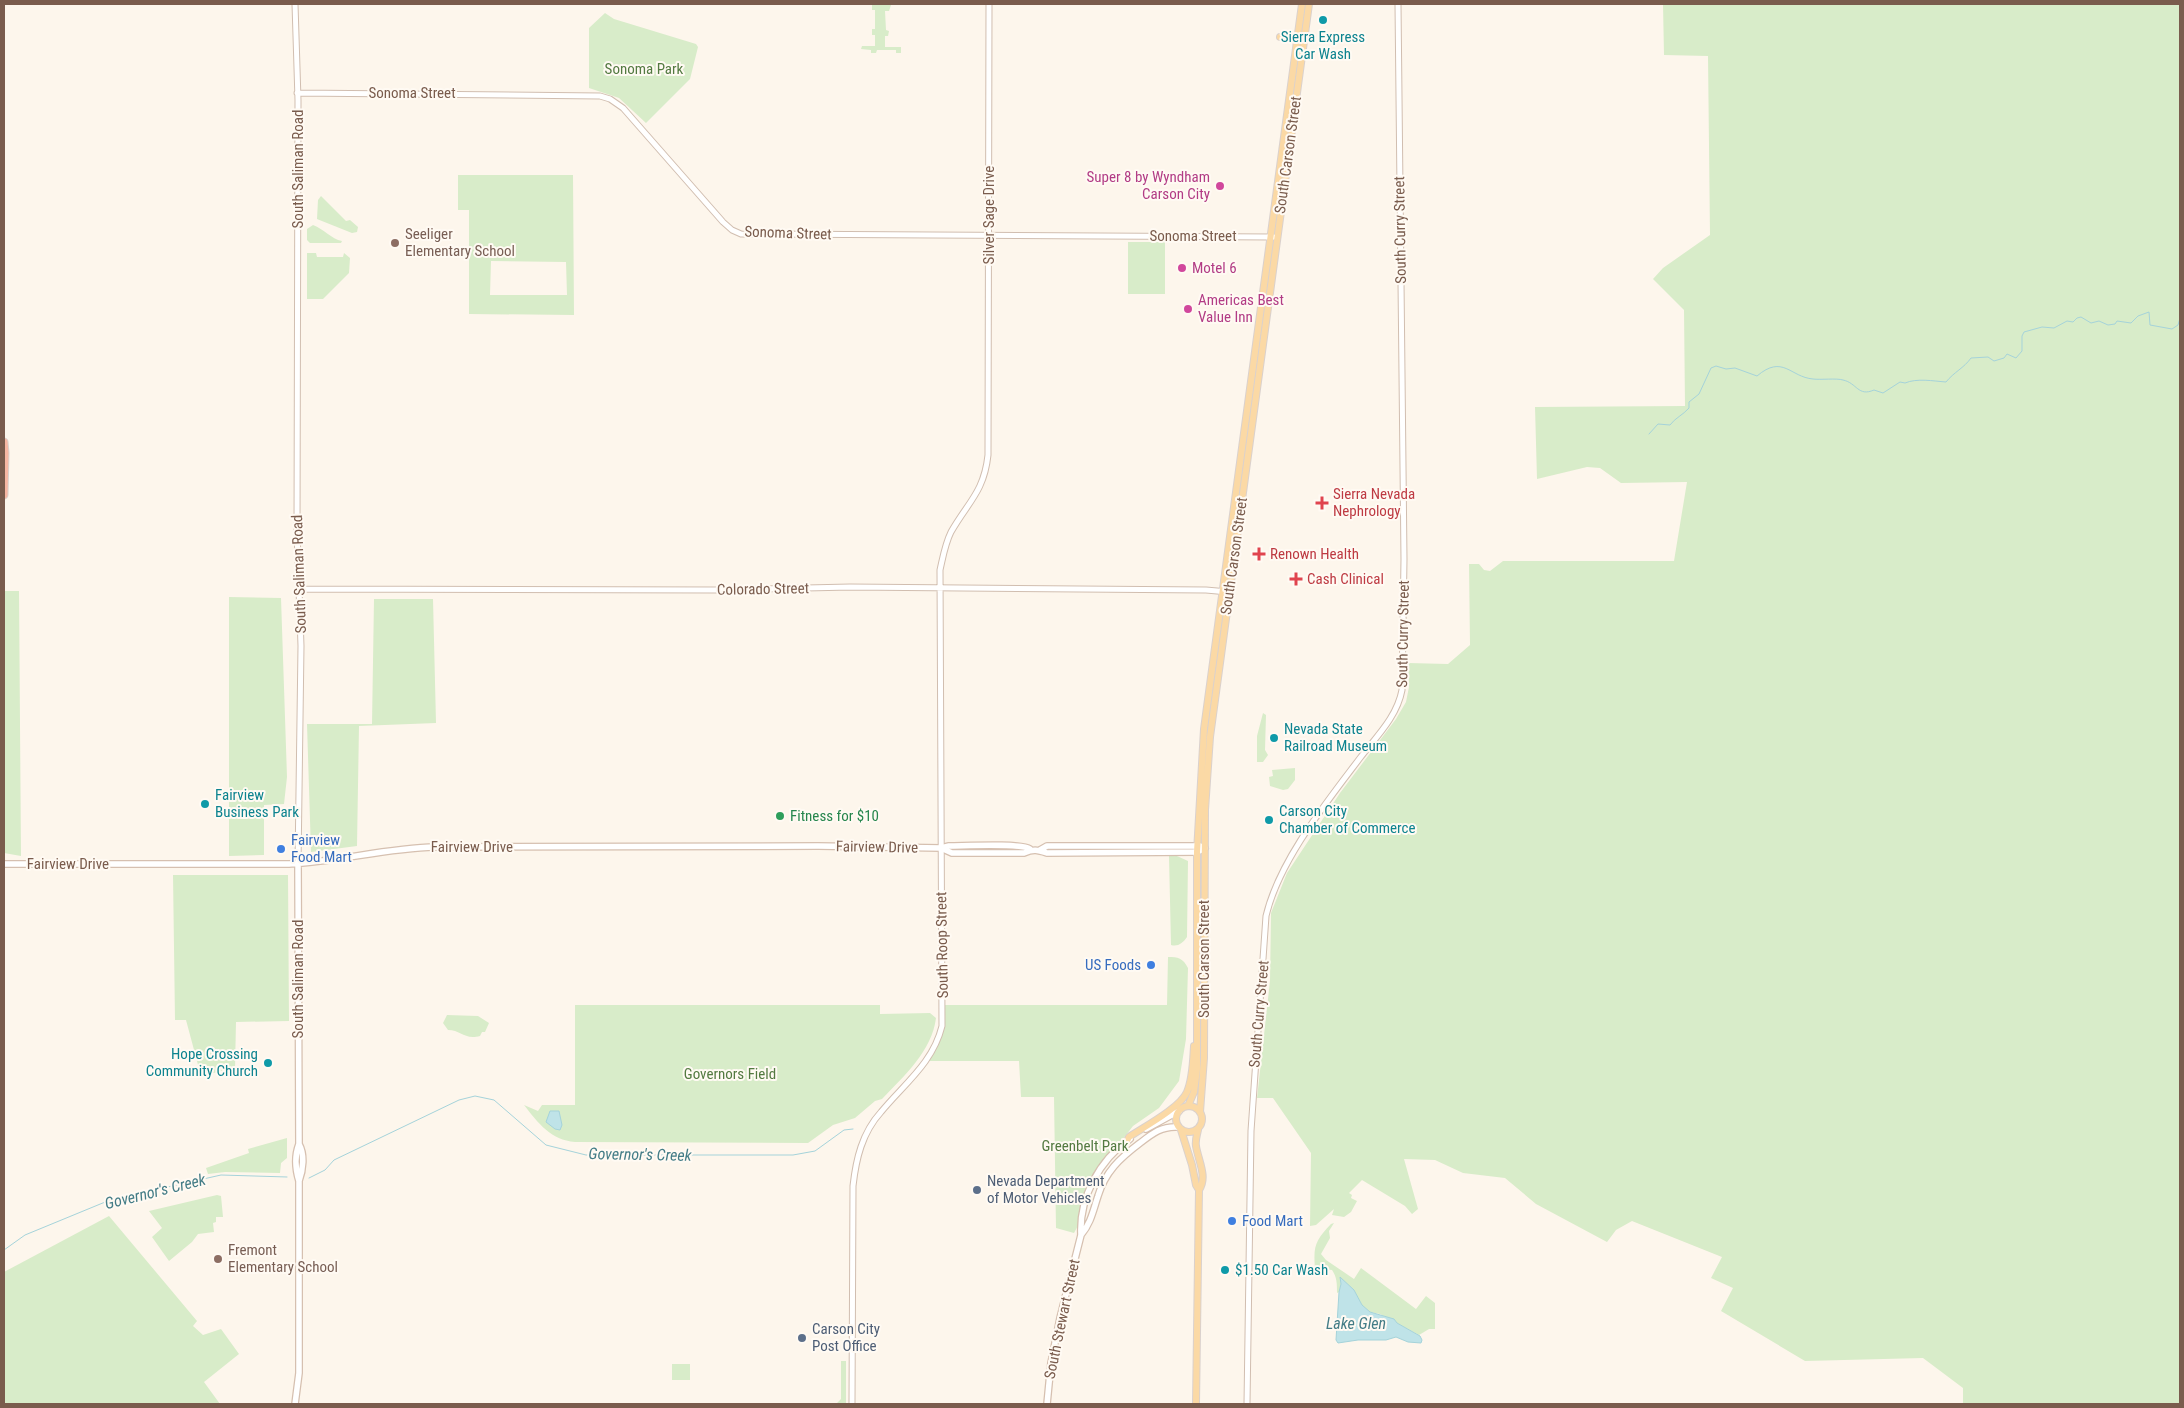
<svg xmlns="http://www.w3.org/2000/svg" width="2184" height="1408" viewBox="0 0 2184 1408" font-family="'Roboto Condensed',sans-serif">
  <rect width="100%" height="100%" fill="#fdf6ec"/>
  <!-- green -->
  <path fill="#d8ecc9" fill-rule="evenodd" d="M886 4 891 5 889 11H885L886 30 889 31 888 36H885V47H901V53H896V50H877L876 53H871V50L861 49 862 46H875V35H872V29H875V10H872V5Z
    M1663 4H2180V1404H1963V1388L1923 1358 1805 1361 1721 1311 1733 1288 1711 1278 1722 1257 1632 1221 1616 1230 1607 1242 1536 1204 1505 1178 1463 1173 1435 1160 1404 1159 1418 1209 1412 1214 1405 1206 1362 1180 1349 1193 1352 1195 1351 1198 1357 1201 1351 1212 1344 1217 1332 1215 1334 1209 1316 1225 1310 1226 1311 1153 1273 1098H1257L1270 981 1271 913 1287 873 1340 793 1396 719 1406 702 1409 687 1408 663 1448 664 1470 645 1469 564H1479L1484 570 1490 571 1503 561H1674L1687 482 1621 483 1600 468 1587 467 1537 479 1535 407 1685 406 1684 310 1653 279 1663 268 1710 235 1708 56 1664 55Z
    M605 13 614 19 696 44 698 47 690 79 646 123 619 98 589 88V28Z
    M458 175H573L574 315 469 314V210H458ZM491 261 566 262 567 295H490Z
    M321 196 346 221 350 220 358 227 357 232 352 233 317 219 318 200Z
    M313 225C324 229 331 239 342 241L341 243H310L307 240V229Z
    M1128 242H1165V294H1128Z
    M307 253H316L317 257H343L344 253 350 258 349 273 323 299H307Z
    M4 591H19L21 856 4 853Z
    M229 597 281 598 287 777 284 804 264 805V855L229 856Z
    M374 599H433L436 723 359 726 357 846 311 852 307 724H372Z
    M1263 713 1266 715 1265 750 1268 755 1263 762H1257V736Z
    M1295 768V780L1288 789 1283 790 1270 786 1269 777 1273 776 1272 770Z
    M1169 856H1177L1188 861 1187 937C1183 943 1178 947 1171 945Z
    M173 875H288L289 1021 236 1022 235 1068 201 1076 186 1020H175Z
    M1168 957C1178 957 1183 958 1188 968L1186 1039 1179 1081 1159 1108 1133 1126 1098 1171 1080 1222 1074 1233 1056 1228 1054 1097H1021L1019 1061H927L940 1035 943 1005H1167Z
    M575 1005H880V1014L930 1013 936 1018C932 1051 904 1076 882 1099L875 1101 855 1118 833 1125 808 1143 575 1142C551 1140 538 1123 524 1105L538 1111 542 1105H575Z
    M447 1015 478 1016 489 1023 485 1032H482L480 1036C464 1040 461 1030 448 1030L443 1023Z
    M287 1138V1158L281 1163 280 1173 225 1172 208 1174 206 1168 249 1153 248 1149Z
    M217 1195 221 1196 223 1217H216V1222L213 1223 214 1232 198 1234 192 1242 169 1261 152 1237 162 1228 149 1211Z
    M109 1216 197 1321 193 1326 203 1335 221 1329 239 1354 204 1382 220 1404H4V1272Z
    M1334 1223 1329 1231 1330 1238 1321 1254 1326 1260 1354 1279 1361 1268 1416 1309 1426 1296 1435 1303V1329H1429L1419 1335 1380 1314 1370 1312 1362 1305 1354 1290 1340 1278 1341 1284 1339 1292 1337 1293C1337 1284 1337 1277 1332 1270L1315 1268C1313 1245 1316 1240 1331 1224Z
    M841 1361H846V1404H836L841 1399Z
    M672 1364H690V1380H672Z"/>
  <!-- water -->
  <path fill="#bfe3e8" stroke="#a5d3da" d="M550 1111H559L562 1125 560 1130 555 1129 546 1122Z
    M1340 1277 1354 1290 1362 1305 1370 1312 1394 1319 1397 1323 1420 1336 1422 1340 1421 1343 1408 1342 1396 1337 1386 1340H1358L1338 1343 1336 1340 1339 1292 1341 1284Z"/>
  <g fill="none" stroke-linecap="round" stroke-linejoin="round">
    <!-- stream -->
    <path stroke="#a5d3da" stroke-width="1" d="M1649 434 1658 424 1670 425C1675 418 1683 415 1689 408V402L1699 394 1711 368 1716 366 1726 369 1735 368 1757 376C1783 354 1790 377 1813 379 1820 380 1837 378 1843 380 1857 383 1858 397 1874 390L1883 393 1900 382 1905 383C1917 378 1933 381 1946 382 1954 372 1964 368 1971 358L1988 357 1994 361 2004 358 2007 354 2016 358 2022 351V336L2024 332 2042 327 2054 328 2067 321 2073 322 2077 318 2081 317 2091 323 2099 321 2108 325 2115 324 2117 321 2131 323 2138 316 2149 312 2150 325 2172 329 2178 325 2180 318
      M309 1178 325 1170 334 1160 459 1100 475 1096 494 1100 546 1145 586 1155H793L815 1151 844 1130 853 1129
      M4 1250 25 1235 110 1200 221 1175 287 1177"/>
    <!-- tertiary casing -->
    <g stroke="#d1beb0" stroke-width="7">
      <path id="tertiary" d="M295 4 298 100 297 531 301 646 298 864
        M297 93 600 96 610 99 623 108 723 222 732 230 741 234 1274 237
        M298 589 716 590 850 587 1206 590 1228 592
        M852 1404 853 1186C856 1159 862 1133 881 1112 904 1084 933 1063 942 1026L940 570C943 557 945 544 951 532 968 502 984 492 988 455L989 4
        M1247 1404 1251 1131 1266 916C1279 861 1326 803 1360 758 1376 737 1397 717 1402 690L1404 559 1398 4"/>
    </g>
    <!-- secondary casing -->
    <g stroke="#d6c0b0" stroke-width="8">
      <path id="secondary" d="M941 848 952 853H1024C1034 849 1037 850 1047 853L1197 852 1205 848
        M1040 850 1047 846H1200
        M4 864H289C338 862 385 848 435 847L818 846 941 848 949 846C964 846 1021 843 1030 849
        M1146 1129 1179 1111
        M299 1144C305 1155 303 1170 299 1181
        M1081 1235C1091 1223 1093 1211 1098 1196 1105 1172 1120 1158 1140 1143 1153 1133 1162 1126 1178 1127
        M295 1404 299 1373V1181C295 1168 294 1157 299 1144L298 864
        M1047 1404 1051 1363 1060 1318 1081 1235C1079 1198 1099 1160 1130 1139"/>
    </g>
    <!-- primary casing -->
    <g stroke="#dad1cd" stroke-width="8">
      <path id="primary" d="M1280 37 1301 39
        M1176 1119a13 13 0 1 1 26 0a13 13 0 1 1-26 0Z
        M1188 1106 1194 1092 1197 1069V852L1204 729 1302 4
        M1200 1112 1204 1058 1205 810 1210 737 1309 4
        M1181 1130 1192 1165 1196 1185 1199 1190 1196 1404
        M1198 1130C1197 1135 1195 1140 1196 1146 1198 1160 1208 1177 1199 1190
        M1127 1141 1129 1137C1144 1127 1180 1108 1187 1092 1193 1078 1193 1061 1194 1046"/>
    </g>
    <!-- motorway casing -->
    <g stroke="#dad1cd" stroke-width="9">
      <path id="motorway" d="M4 442 5 453 4 495"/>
    </g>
    <!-- tertiary -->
    <use href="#tertiary" stroke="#fff" stroke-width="5"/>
    <!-- secondary -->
    <use href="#secondary" stroke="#fff" stroke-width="5.5"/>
    <!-- primary -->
    <use href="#primary" stroke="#fbd9a5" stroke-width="6"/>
    <!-- motorway -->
    <use href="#motorway" stroke="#f7b7a3" stroke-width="7"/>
  </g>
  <!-- markers -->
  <g fill="#0f9aa8" stroke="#fffaf3" stroke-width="2">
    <circle cx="1323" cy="20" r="5"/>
    <circle cx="1274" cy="738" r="5"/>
    <circle cx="205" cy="804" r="5"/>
    <circle cx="1269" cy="820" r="5"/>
    <circle cx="268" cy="1063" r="5"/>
    <circle cx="1225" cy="1270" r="5"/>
  </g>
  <g fill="#d1479c" stroke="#fffaf3" stroke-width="2">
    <circle cx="1220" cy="186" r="5"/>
    <circle cx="1182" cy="268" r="5"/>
    <circle cx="1188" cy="309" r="5"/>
  </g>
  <g fill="#8d6e63" stroke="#fffaf3" stroke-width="2">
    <circle cx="395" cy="243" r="5"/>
    <circle cx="218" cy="1259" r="5"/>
  </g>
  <g fill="#e0444e" stroke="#fffaf3" stroke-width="2">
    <path d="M1319.5 495.5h5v5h5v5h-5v5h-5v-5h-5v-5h5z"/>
    <path d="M1256.5 546.5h5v5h5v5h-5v5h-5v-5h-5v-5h5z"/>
    <path d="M1293.5 571.5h5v5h5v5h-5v5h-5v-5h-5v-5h5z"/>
  </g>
  <circle fill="#2e9e5b" stroke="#fffaf3" stroke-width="2" cx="780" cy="816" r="5"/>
  <g fill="#3f7fe0" stroke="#fffaf3" stroke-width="2">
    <circle cx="281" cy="849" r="5"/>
    <circle cx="1151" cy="965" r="5"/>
    <circle cx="1232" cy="1221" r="5"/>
  </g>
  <g fill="#5c6f8a" stroke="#fffaf3" stroke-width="2">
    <circle cx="977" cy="1190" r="5"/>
    <circle cx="802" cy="1338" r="5"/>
  </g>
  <g text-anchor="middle" stroke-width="4" stroke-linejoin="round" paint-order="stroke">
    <!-- culture labels -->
    <g font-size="15" fill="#0d838f" stroke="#fffaf3" text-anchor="start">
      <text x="1323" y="42" text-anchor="middle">Sierra Express<tspan x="1323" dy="17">Car Wash</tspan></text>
      <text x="1284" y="734">Nevada State<tspan x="1284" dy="17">Railroad Museum</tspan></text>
      <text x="215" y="800">Fairview<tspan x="215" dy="17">Business Park</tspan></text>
      <text x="1279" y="816">Carson City<tspan x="1279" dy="17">Chamber of Commerce</tspan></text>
      <text x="258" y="1059" text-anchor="end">Hope Crossing<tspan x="258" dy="17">Community Church</tspan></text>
      <text x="1235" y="1275">$1.50 Car Wash</text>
    </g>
    <!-- park labels -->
    <g font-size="15" fill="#537a41" stroke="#fffaf3">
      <text x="644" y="74">Sonoma Park</text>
      <text x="730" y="1079">Governors Field</text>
      <text x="1085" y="1151">Greenbelt Park</text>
    </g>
    <!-- street labels -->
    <g font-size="15" fill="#7a5c4d" stroke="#fffaf3">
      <text x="412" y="98">Sonoma Street</text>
      <text transform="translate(1288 155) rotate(-82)" y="5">South Carson Street</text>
      <text transform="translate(298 169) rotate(-90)" y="5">South Saliman Road</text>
      <text transform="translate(989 215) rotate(-90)" y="5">Silver Sage Drive</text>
      <text transform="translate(1400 230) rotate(-91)" y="5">South Curry Street</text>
      <text transform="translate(788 233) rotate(2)" y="5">Sonoma Street</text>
      <text x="1193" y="241">Sonoma Street</text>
      <text transform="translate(1234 556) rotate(-82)" y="5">South Carson Street</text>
      <text transform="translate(299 574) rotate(-92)" y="5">South Saliman Road</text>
      <text transform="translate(763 589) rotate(-1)" y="5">Colorado Street</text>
      <text transform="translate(1403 634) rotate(-89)" y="5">South Curry Street</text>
      <text x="472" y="852">Fairview Drive</text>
      <text transform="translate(877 847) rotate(1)" y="5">Fairview Drive</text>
      <text x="68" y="869">Fairview Drive</text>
      <text transform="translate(942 945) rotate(-91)" y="5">South Roop Street</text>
      <text transform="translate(1204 959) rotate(-90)" y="5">South Carson Street</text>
      <text transform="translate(298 979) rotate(-90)" y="5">South Saliman Road</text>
      <text transform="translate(1259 1014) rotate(-85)" y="5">South Curry Street</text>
      <text transform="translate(1062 1319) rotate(-78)" y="5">South Stewart Street</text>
    </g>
    <!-- hotel labels -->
    <g font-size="15" fill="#b23c85" stroke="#fffaf3" text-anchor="start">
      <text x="1210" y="182" text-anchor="end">Super 8 by Wyndham<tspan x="1210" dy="17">Carson City</tspan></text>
      <text x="1192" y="273">Motel 6</text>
      <text x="1198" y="305">Americas Best<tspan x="1198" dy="17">Value Inn</tspan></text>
    </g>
    <!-- education labels -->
    <g font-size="15" fill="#785e54" stroke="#fffaf3" text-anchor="start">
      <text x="405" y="239">Seeliger<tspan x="405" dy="17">Elementary School</tspan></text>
      <text x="228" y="1255">Fremont<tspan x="228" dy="17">Elementary School</tspan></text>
    </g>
    <!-- health labels -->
    <g font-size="15" fill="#be3a42" stroke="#fffaf3" text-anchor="start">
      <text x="1333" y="499">Sierra Nevada<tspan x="1333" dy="17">Nephrology</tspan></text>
      <text x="1270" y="559">Renown Health</text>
      <text x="1307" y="584">Cash Clinical</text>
    </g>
    <!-- leisure labels -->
    <g font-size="15" fill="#27864d" stroke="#fffaf3" text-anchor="start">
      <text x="790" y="821">Fitness for $10</text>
    </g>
    <!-- shop labels -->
    <g font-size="15" fill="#366cbe" stroke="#fffaf3" text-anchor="start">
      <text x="291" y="845">Fairview<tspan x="291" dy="17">Food Mart</tspan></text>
      <text x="1141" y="970" text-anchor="end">US Foods</text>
      <text x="1242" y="1226">Food Mart</text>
    </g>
    <!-- service labels -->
    <g font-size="15" fill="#4e5e75" stroke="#fffaf3" text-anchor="start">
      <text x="987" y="1186">Nevada Department<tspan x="987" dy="17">of Motor Vehicles</tspan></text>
      <text x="812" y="1334">Carson City<tspan x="812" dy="17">Post Office</tspan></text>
    </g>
    <!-- water labels -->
    <g font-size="16" font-style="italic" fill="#437c86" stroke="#fffaf3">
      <text transform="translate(640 1154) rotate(1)" y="6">Governor's Creek</text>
      <text transform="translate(155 1191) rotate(-14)" y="6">Governor's Creek</text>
      <text x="1356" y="1329">Lake Glen</text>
    </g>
  </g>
  <!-- border -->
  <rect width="2184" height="1408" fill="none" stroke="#7a5c4d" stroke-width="10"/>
</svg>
